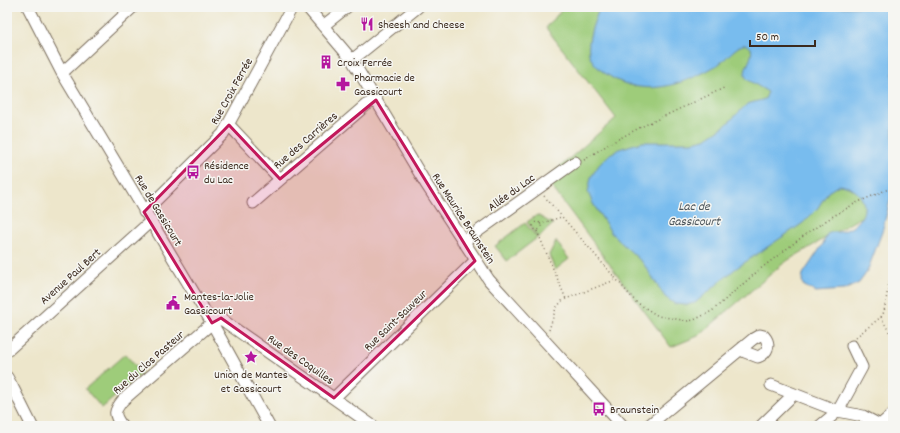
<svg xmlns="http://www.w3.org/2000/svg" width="900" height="433" viewBox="0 0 900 433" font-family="Dekko,sans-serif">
  <rect width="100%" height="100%" fill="#f6f6f2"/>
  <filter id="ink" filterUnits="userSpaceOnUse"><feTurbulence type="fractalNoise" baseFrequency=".025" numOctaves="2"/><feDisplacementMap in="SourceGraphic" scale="8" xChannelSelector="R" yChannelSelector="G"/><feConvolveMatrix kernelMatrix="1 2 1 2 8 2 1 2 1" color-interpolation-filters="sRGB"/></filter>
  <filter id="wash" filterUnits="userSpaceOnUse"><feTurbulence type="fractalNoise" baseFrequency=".012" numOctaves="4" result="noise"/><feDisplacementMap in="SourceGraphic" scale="16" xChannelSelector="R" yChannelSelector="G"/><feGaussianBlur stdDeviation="0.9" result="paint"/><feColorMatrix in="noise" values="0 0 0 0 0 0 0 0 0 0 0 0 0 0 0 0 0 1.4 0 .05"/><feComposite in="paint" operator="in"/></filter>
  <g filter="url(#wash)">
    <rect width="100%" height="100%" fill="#ede6cb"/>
    <!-- green -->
    <path fill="#9ecc7a" stroke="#6c7b4c" d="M564 7H893V198L785 262 698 336 671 347 546 179 616 118 546 28Z
      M537 215 553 224 538 238 527 222Z
      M525 223 537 238 507 261 495 246Z
      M556 241 569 259 555 270 549 255Z
      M125 354 142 373 102 408 85 389Z"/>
    <!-- water -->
    <path fill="#78bcee" stroke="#5a7386" d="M600 7H893V189L882 232 867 272 859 283 844 290 815 292 803 285 802 280 803 274 823 244 827 234C833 231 837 233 843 231 858 227 871 211 860 196 855 189 848 186 839 185L828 192 817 209 803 223 735 269 695 303 686 305 675 304 665 297 643 263 612 234 592 202 588 192 591 177 599 165 610 154 622 148 642 142H692L705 139 726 125 747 104 765 99 768 92 748 80 745 76C744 65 754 59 751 48 749 46 746 44 743 45 735 47 726 59 719 64 704 73 688 81 671 85 646 91 623 87 602 71 597 67 591 61 589 54 587 38 594 22 600 7Z"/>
  </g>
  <g filter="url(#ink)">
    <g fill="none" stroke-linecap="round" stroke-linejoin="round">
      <!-- minor casing -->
      <g stroke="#796c5b" stroke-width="13">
        <path id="minor" d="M28 7 62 73 212 323 269 426
          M307 7 352 60 426 184 489 280 623 426
          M323 26 347 7
          M352 60 418 7
          M62 73 133 7
          M229 125 280 179
          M253 203 366 105 376 100
          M144 212 223 134 292 7
          M463 242 575 162
          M7 351 151 221
          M7 377 13 388 7 395
          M771 385 838 411 863 416 880 425
          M13 388 32 426
          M334 398 475 261
          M122 426C113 414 114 411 123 400L212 323 221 319 373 426
          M648 426 753 339 760 335 764 336C771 344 768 353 758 357L745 352 743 347
          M761 426 794 394
          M820 426 838 411 862 367 852 346
          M879 426 893 414"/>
      </g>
      <!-- path -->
      <path stroke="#796c5b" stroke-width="1.5" stroke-dasharray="1 3" stroke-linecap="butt" d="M584 160 609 144 641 127 724 88
        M544 196 636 302 658 316 688 321 694 320 712 311 759 270 806 234 830 218 856 203 893 187
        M533 226a4 4 0 1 1 8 0a4 4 0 1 1-8 0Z
        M540 224 561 217
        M537 231 566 299
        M881 317 893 339
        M549 330 556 308 563 300 615 280
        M856 337 881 317 884 312 893 259"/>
      <!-- minor -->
      <use href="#minor" stroke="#fff" stroke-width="11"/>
    </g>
  </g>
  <!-- marked area -->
  <path fill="#c2185b" fill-opacity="0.2" stroke="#c2185b" stroke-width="3" stroke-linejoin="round" d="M376 100 475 261 334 398 221 318 212 323 144 212 229 125 280 179Z"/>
  <!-- icons -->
  <defs>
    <g id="restaurant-bare" transform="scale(1.08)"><path d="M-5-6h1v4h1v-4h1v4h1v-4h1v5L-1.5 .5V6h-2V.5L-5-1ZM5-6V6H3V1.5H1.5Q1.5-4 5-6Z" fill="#b5179e" stroke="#f6f6f2" stroke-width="2.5" paint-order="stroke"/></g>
    <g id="building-bare" transform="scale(1.08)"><path d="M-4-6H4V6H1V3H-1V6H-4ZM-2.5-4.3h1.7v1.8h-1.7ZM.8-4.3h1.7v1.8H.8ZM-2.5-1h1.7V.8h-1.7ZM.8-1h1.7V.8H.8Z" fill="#b5179e" stroke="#f6f6f2" stroke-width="2.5" paint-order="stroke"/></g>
    <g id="pharmacy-bare" transform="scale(1.08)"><path d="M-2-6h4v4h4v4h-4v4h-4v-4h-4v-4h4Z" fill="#b5179e" stroke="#f6f6f2" stroke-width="2.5" paint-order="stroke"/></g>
    <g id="bus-bare" transform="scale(1.08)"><path d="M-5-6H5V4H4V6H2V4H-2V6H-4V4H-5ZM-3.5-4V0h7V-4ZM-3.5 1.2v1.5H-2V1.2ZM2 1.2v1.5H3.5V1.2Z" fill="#b5179e" stroke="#f6f6f2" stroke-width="2.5" paint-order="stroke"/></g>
    <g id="civic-bare" transform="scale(1.08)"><path d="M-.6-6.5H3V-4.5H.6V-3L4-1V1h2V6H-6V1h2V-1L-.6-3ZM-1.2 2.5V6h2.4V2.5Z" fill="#b5179e" stroke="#f6f6f2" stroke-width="2.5" paint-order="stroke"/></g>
    <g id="sight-bare" transform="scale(1.08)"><path d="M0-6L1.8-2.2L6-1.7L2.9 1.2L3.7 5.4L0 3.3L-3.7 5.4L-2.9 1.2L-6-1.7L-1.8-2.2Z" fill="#b5179e" stroke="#f6f6f2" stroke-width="2.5" paint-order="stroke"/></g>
  </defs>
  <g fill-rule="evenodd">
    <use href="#restaurant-bare" x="367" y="24"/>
    <use href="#building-bare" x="326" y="62"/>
    <use href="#pharmacy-bare" x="343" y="84"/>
    <use href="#bus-bare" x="193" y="172"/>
    <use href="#civic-bare" x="173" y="303"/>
    <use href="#sight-bare" x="251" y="357"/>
    <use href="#bus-bare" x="599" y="409"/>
  </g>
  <g text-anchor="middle" stroke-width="3" stroke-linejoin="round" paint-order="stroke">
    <!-- poi labels -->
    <g font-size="12" fill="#3b2a1e" stroke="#f6f6f2" text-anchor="start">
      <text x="378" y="28">Sheesh and Cheese</text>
      <text x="337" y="66">Croix Ferrée</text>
      <text x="354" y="81">Pharmacie de<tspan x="354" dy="14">Gassicourt</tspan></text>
      <text x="204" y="169">Résidence<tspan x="204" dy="14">du Lac</tspan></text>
      <text x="184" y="300">Mantes-la-Jolie<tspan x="184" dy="14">Gassicourt</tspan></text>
      <text x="251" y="378" text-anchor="middle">Union de Mantes<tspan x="251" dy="14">et Gassicourt</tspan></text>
      <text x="610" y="413">Braunstein</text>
    </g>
    <!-- street labels -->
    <g font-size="12" fill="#3b2a1e" stroke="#f6f6f2">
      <text transform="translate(231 91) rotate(-61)" y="4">Rue Croix Ferrée</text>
      <text transform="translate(305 140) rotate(-41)" y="4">Rue des Carrières</text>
      <text transform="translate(511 192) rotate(-36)" y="4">Allée du Lac</text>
      <text transform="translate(159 210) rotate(59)" y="4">Rue de Gassicourt</text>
      <text transform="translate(464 218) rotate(57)" y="4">Rue Maurice Braunstein</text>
      <text transform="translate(70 276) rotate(-42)" y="4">Avenue Paul Bert</text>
      <text transform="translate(395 320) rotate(-44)" y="4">Rue Saint-Sauveur</text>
      <text transform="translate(301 359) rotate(35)" y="4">Rue des Coquilles</text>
      <text transform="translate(148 362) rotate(-41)" y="4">Rue du Clos Pasteur</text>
    </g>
    <!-- water labels -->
    <g font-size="13" font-style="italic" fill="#4d565c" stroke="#f6f6f2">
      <text x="694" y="210">Lac de<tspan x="694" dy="15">Gassicourt</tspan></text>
    </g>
  </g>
  <!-- margin -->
  <rect width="900" height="433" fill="none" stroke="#f6f6f2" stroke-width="24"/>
  <!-- scale -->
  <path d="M750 40v6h65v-6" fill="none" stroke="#3b2a1e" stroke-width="2"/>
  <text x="756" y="40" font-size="12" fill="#3b2a1e" stroke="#f6f6f2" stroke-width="3" paint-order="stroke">50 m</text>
</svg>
